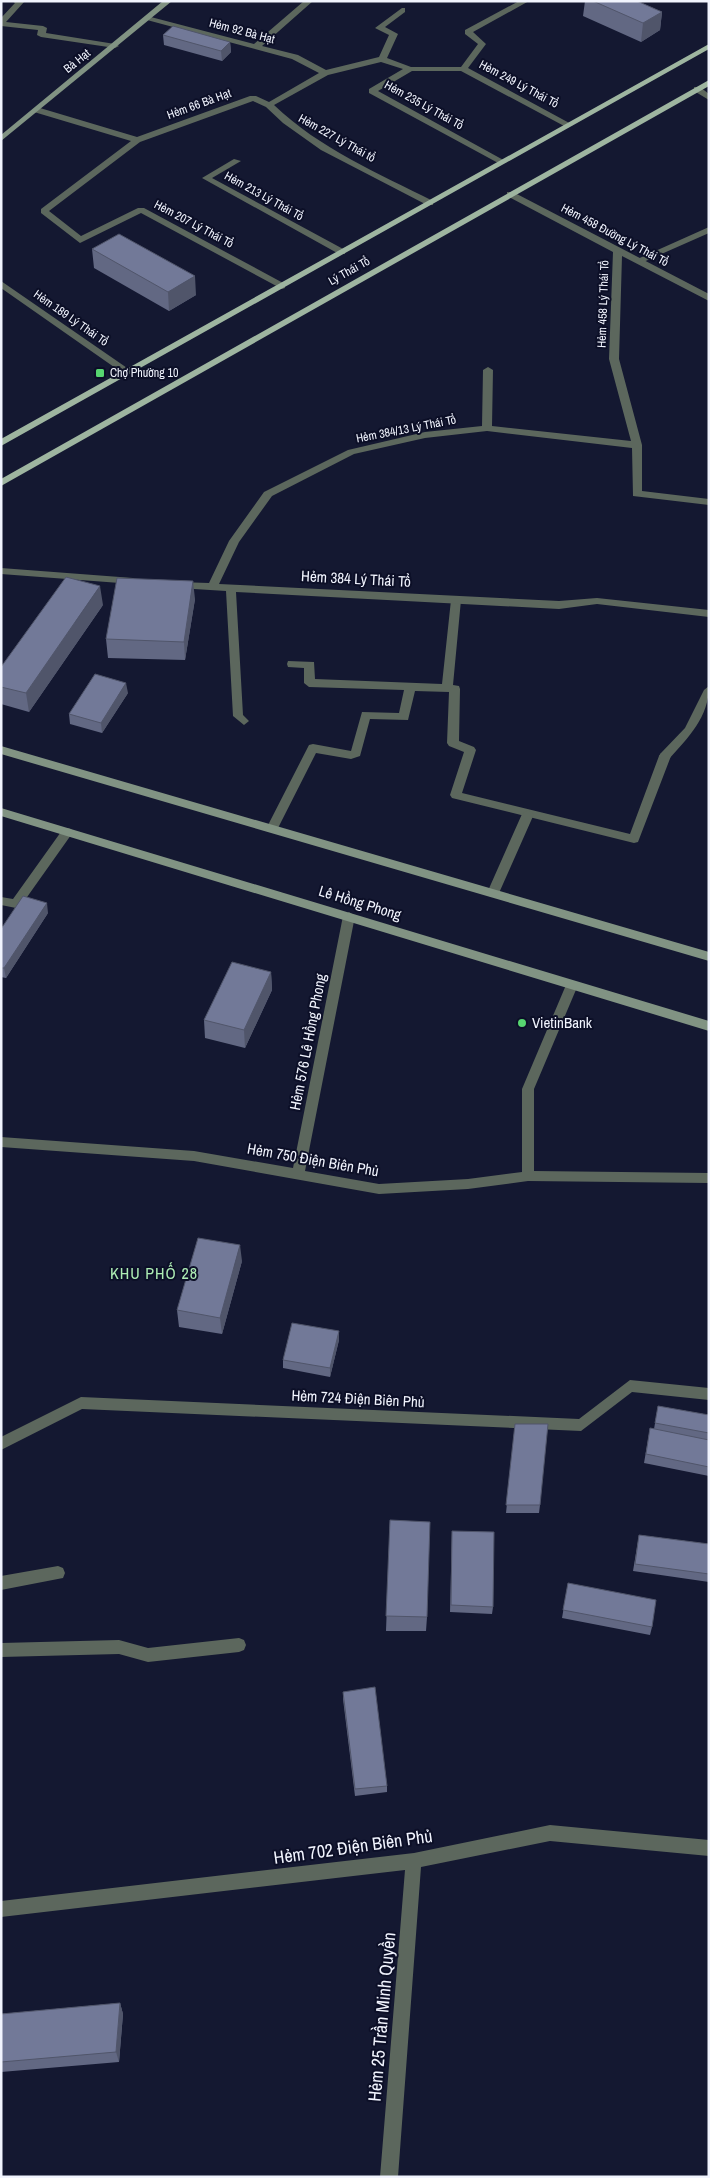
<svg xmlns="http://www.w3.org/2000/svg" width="710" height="2178" viewBox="0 0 710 2178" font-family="'Archivo Narrow',sans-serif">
  <rect width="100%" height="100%" fill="#141831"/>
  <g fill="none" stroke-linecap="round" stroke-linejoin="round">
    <!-- lane -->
    <path fill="#5c675d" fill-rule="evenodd" d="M304 1H313L262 46 298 55 326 70 379 57 389 35 375 28 402 8H405V12L385 27 398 34 387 58 411 67H461L478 44 465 34V30L519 1H529L473 32 486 44 468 68 573 125 566 127 461 71H412L378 91 507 162 500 164 369 93V89L403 69 381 62 328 75 274 105C320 149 378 173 433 201V205H427L321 150 283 123 266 107 253 101 140 142 49 211 81 236 138 208H144L285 284V288L282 289 141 213 80 243 41 213V209L131 141 34 112V108H40L137 137 250 96H256L269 102 319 73 292 59 147 20V16L254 44Z
      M709 227V233L641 263 633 261Z
      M1 281 130 370V374H124L1 288Z
      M456 597 461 600 453 685 459 686 460 689 459 741 474 747 476 750 462 793 630 834 659 756 661 753H669L671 756 638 842 634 843 452 798 450 795 464 752 449 746 447 743 449 692 415 691 408 720 370 719 360 756 351 759 316 753 276 832H268L266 829 309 745 313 744 351 751 362 712 399 713 404 690 309 687 304 683V668L288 667 287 664 288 661 314 662 315 679 442 684 451 600Z
      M67 828 71 829 73 832 71 835 20 907 16 908 1 905V897L13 899 63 829Z
      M349 912 355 916 305 1171 379 1184 468 1179 522 1172V1089L566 985 572 980 578 985 534 1089V1171L709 1173V1183L528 1181 468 1189 379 1194 194 1161 1 1147V1137L194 1151 293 1168 343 916Z
      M630 1380 709 1388V1400L632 1392 581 1431 82 1409 1 1450V1437L81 1397 579 1419Z
      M58 1566 63 1568 65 1573 63 1578 1 1590V1576Z
      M239 1638 244 1640 246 1645 244 1650 239 1652 148 1662 119 1654 1 1657V1643L119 1640 148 1648Z
      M550 1825 709 1840V1856L550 1841 421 1867 398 2177H380L405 1870 1 1917V1901L414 1853Z"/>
    <!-- street -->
    <path fill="#5c675d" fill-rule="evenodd" d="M12 1 24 2 6 22 43 26 47 28 46 33 115 44 119 46 115 48 41 37 37 35 38 30 1 26V18L15 3Z
      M694 87H700L709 94V100L694 91Z
      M234 159 241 161 212 178 345 250V254H339L202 178Z
      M507 192H513L709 294V301L622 256 619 359 642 445V491L709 499V505L633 496 632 448 487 431 425 438 354 454 272 496 239 542 219 584 559 601 597 598 709 610V617L597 604 559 609 236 592 243 715 249 721 244 725 233 716 226 591 178 588 173 585 178 582 209 583 229 541 264 492 348 450 425 432 482 426 483 370 488 367 493 370 492 426 631 441 609 359 613 252 507 196Z
      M1 568 133 578 138 581 133 584 1 574Z
      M709 686C709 717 688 738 669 759H661L659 756 661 753 685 728 704 690Z
      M528 810 534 814 499 893 493 897 489 896 487 893 522 814Z"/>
    <!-- secondary -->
    <path fill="#819383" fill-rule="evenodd" d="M163 1H172L1 141V135Z
      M1 746 709 952V961L1 754Z
      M1 808 709 1021V1031L1 816Z"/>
    <!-- primary -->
    <path fill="#9eb5a0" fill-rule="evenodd" d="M709 44V49L1 446V439Z
      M709 80V86L1 486V479Z"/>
  </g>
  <!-- wall -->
  <path fill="#626883" d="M585 1H637L662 12 660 30 641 42 583 16Z
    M163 35 230 42 231 52 222 61 164 45Z
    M92 249 196 295 169 311 94 268Z
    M195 599 185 660 108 658 106 639Z
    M103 605 29 712 1 704V667Z
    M128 693 102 733 70 724 69 714Z
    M48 913 6 978 1 977V929Z
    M271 972 272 990 245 1048 205 1038 204 1020Z
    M242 1261 222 1334 179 1327 177 1310Z
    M339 1331V1340L330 1377 283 1368V1360Z
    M658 1406 709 1415V1476L644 1463 650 1428 654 1429Z
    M515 1424 540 1505 539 1513H506Z
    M390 1520 427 1617 426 1631H386Z
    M452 1531 493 1607 492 1614 450 1612Z
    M639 1535 709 1544V1582L633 1571Z
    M568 1583 652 1627 650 1635 562 1618Z
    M343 1692 387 1786V1792L355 1796 343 1699Z
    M120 2003 123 2014 119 2062 1 2072V2014Z"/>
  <!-- shaded-wall -->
  <path fill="#50556a" d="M662 12 660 30 641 42 643 23Z
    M230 42 231 52 222 61 221 51Z
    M195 276 196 295 169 311 168 292Z
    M193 581 195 599 185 660 184 642Z
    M100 586 103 605 29 712 26 693Z
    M126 683 128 693 102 733 101 723Z
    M47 903 48 913 6 978 4 968Z
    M271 972 272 990 245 1048 244 1030Z
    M240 1245 242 1261 222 1334 220 1318Z
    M339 1331V1340L330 1377V1368Z
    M120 2003 123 2014 119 2062 116 2052Z"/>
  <!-- building -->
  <path fill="#727998" stroke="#50556a" d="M593 1H637L662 12 643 23Z
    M173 26 230 42 221 51 163 35Z
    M119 234 195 276 168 292 92 249Z
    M66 577 100 586 26 693 1 687V667Z
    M117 578 193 581 184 642 106 639Z
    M95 674 126 683 101 723 69 714Z
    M23 896 47 903 4 968H1V929Z
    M232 962 271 972 244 1030 204 1020Z
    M198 1238 240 1245 220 1318 177 1310Z
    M292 1323 339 1331 330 1368 283 1360Z
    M658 1406 709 1415V1433L655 1423Z
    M515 1424H548L540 1505H506Z
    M650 1428 709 1440V1467L646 1454Z
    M390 1520 430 1522 427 1617 386 1616Z
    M452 1531 494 1532 493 1607 451 1605Z
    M639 1535 709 1544V1574L635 1564Z
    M568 1583 656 1600 652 1627 563 1610Z
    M375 1687 387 1786 355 1789 343 1692Z
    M120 2003 116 2052 1 2062V2014Z"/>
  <!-- markers -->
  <g fill="#57d570" stroke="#0c0f27" stroke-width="2">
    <rect x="95" y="368" width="10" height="10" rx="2.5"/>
    <circle cx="522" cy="1023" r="5"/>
  </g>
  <g text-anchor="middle" stroke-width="4" stroke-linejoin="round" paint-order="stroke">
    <!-- far-street labels -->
    <g font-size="12" fill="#f1f4fe" stroke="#0c0f27">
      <text transform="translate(242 31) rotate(15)" y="4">Hẻm 92 Bà Hạt</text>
      <text transform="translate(77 61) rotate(-39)" y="4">Bà Hạt</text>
      <text transform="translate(519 84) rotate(28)" y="4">Hẻm 249 Lý Thái Tổ</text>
      <text transform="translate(199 104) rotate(-20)" y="4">Hẻm 66 Bà Hạt</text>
      <text transform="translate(424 105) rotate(29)" y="4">Hẻm 235 Lý Thái Tổ</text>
      <text transform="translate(337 138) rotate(29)" y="4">Hẻm 227 Lý Thái tổ</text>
      <text transform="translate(264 196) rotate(29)" y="4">Hẻm 213 Lý Thái Tổ</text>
      <text transform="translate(194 224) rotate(28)" y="4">Hẻm 207 Lý Thái Tổ</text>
      <text transform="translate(615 235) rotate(28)" y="4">Hẻm 458 Đường Lý Thái Tổ</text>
      <text transform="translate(349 271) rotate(-29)" y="4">Lý Thái Tổ</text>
      <text transform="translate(603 304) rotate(-88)" y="4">Hẻm 458 Lý Thái Tổ</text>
      <text transform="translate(71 318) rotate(35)" y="4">Hẻm 189 Lý Thái Tổ</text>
      <text transform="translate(406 429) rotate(-11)" y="4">Hẻm 384/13 Lý Thái Tổ</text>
    </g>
    <!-- far-poi labels -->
    <g font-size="12" fill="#f1f4fe" stroke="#0c0f27" text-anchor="start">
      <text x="110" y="377">Chợ Phường 10</text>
    </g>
    <!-- street labels -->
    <g font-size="15" fill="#f1f4fe" stroke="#0c0f27">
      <text transform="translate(356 579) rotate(3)" y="5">Hẻm 384 Lý Thái Tổ</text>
      <text transform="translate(360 903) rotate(17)" y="5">Lê Hồng Phong</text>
      <text transform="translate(308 1042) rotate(-79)" y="5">Hẻm 576 Lê Hồng Phong</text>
      <text transform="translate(313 1160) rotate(10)" y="5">Hẻm 750 Điện Biên Phủ</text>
      <text transform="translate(358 1399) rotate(3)" y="5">Hẻm 724 Điện Biên Phủ</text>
    </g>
    <!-- poi labels -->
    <g font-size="15" fill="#f1f4fe" stroke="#0c0f27" text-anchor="start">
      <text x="532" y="1028">VietinBank</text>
    </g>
    <!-- neighbourhood labels -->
    <g font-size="16" letter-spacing="1" fill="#adecb4" stroke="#0c0f27">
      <text x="154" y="1279">KHU PHỐ 28</text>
    </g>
    <!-- near-street labels -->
    <g font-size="18" fill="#f1f4fe" stroke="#0c0f27">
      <text transform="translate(353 1847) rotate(-8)" y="6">Hẻm 702 Điện Biên Phủ</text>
      <text transform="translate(382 2017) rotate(-85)" y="6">Hẻm 25 Trần Minh Quyền</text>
    </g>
  </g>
  <!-- border -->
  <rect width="710" height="2178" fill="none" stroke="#f1f4fe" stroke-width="5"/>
</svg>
